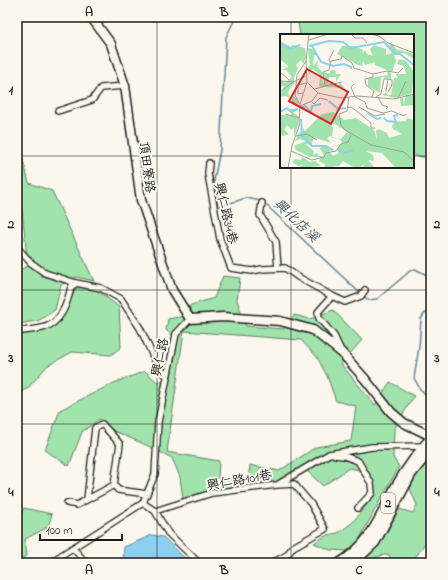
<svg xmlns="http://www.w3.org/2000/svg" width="448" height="580" viewBox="0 0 448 580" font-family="'Indie Flower','LXGW WenKai TC',sans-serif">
  <rect width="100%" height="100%" fill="#fbf7ec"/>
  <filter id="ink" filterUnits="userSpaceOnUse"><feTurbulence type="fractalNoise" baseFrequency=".025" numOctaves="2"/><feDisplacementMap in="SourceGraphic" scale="8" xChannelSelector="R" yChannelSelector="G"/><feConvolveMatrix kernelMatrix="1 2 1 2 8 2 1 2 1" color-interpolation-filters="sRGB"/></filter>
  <g filter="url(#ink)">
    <!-- green -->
    <path fill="#a1e3ac" stroke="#5e8064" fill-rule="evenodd" d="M297 17H431V159L413 155V35H300Z
      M17 137 29 183 52 191 94 281 76 277 61 285 55 310 38 321 17 324V271L28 266 22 210 17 200Z
      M223 276 240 278 237 300 246 326 284 329 294 315 310 319 333 310 362 340 341 364 375 405 390 382 414 396 394 429 393 457 399 467 377 506 357 544 348 551 330 550 314 543 327 535 338 533 352 523 375 495 359 470 349 468 323 486 304 468 276 483 249 485 201 493 183 499 180 477 172 458 146 445 114 431 99 419 82 432 69 466 45 450 60 410 114 383 145 371 157 382 171 378 177 339 166 330 168 319 184 316 191 305 214 298ZM184 331 301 340 317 357 327 376 336 401 356 406 351 441 316 447 279 471 250 465 248 481 218 479 219 461 167 452Z
      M93 287 119 307 121 347 111 355 72 352 47 366 27 389 17 393V385L21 381H17V334L21 333 44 331 62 316 76 288Z
      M426 462 431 478V542L425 543 417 555 410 563H394L388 554 365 560C380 545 390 528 399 509L413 513 417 505 410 489 415 477Z
      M24 508 52 514 48 527 25 539 27 556 17 560V523Z"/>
    <!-- water -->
    <path fill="#8ccfee" stroke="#5f879a" d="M152 535 163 537 190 563H133L123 559 124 547Z"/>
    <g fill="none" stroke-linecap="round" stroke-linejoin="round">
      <!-- stream -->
      <path stroke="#5f879a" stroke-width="1.5" d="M236 17 226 37 220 150 214 180 218 207 246 198 261 201
        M264 203 361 294
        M364 296 368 300 377 299 410 271 415 269 431 277
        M431 310 424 314 421 319 419 347 414 378 420 389 431 399"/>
      <!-- street casing -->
      <g stroke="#1c1c1c" stroke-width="8">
        <path id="street" d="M58 111 92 100 101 88 125 86
          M209 163 208 174 220 239 231 268 252 271 262 269 285 268 298 277 332 296 318 312 319 318 334 336 341 351
          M262 203 260 215 276 242 278 268
          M17 247 30 262 45 273 76 283
          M332 296 345 302 361 296 365 290
          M17 332C25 330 34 330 42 328 61 324 67 304 71 287L76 283 101 288 121 299 140 328 157 365 167 376
          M335 455 344 456 358 461 371 483 372 493 358 508
          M87 499 95 428 102 424 120 444 114 485
          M67 503 77 505 114 485 118 490 147 494
          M143 503 155 511 212 493 277 485 329 454 372 447 424 446 426 447
          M155 511 168 533 199 563
          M73 548 86 563
          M49 563 143 503 155 474 158 422 176 334 190 319
          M272 563 287 555 293 547 325 529 311 504 294 484 277 485"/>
      </g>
      <!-- secondary casing -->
      <g stroke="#1c1c1c" stroke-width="11">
        <path id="secondary" d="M91 17 111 44 125 86 141 200 172 290 190 319 223 317 280 321 313 330 342 353 365 379 391 412 404 423 431 436"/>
      </g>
      <!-- primary casing -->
      <g stroke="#1c1c1c" stroke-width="12">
        <path id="primary" d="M340 563C372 544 380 516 397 485 407 468 418 453 431 438
          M353 563 375 542 411 474 431 449"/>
      </g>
      <!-- street -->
      <use href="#street" stroke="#fbf7ec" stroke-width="5.5"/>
      <!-- secondary -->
      <use href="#secondary" stroke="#fbf7ec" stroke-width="8"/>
      <!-- primary -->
      <use href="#primary" stroke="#fbf7ec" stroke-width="9"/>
    </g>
  </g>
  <!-- grid -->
  <path fill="none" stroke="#1c1c1c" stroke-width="1" stroke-opacity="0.55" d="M157 17V563M291 17V35M17 156H281M413 156H431M291 167V563M17 290H431M17 424H431"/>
  <g text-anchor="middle" stroke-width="4" stroke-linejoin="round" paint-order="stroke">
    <!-- shield labels -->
    <rect fill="#fbf7ec" stroke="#5f5e5a" stroke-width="1" x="381" y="493" width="14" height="20" rx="3"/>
    <g font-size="12" font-weight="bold" fill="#1c1c1c">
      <text x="388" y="507">2</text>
    </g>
    <!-- street labels -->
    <g font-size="13" fill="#1c1c1c" stroke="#fbf7ec">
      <text transform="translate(148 167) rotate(82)" y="5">頂田寮路</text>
      <text transform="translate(227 213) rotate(77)" y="5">興仁路34巷</text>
      <text transform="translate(159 357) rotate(-78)" y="5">興仁路</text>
      <text transform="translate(239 479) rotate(-10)" y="5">興仁路101巷</text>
    </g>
    <!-- water labels -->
    <g font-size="14" font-style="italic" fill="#435b66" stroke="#fbf7ec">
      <text transform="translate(297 220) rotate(43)" y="5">興化店溪</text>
    </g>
  </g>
  <!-- overview -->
  <g transform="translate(280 34)">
    <rect width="134" height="134" fill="#fbf7ec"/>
    <path d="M0 7 11 13 12 11 25 14 26 24 23 30 21 26 16 31 18 34 14 44V50L8 57 10 64 14 62 19 70 12 69V65L6 62 0 63 4 53 3 51 0 55V46L5 49 12 43 6 36H1L6 34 1 29 7 34 8 32 0 25ZM113 10 116 15 134 20V25L124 19 114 20 116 27 112 38 95 31V28L85 31 83 27 82 32 78 31 57 20 62 12H75L83 16 82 20 85 16 87 20 93 22 90 15 94 11 106 15V21L114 18 107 12ZM28 14 32 15 39 23 34 21 33 32 38 26 37 31 43 33 37 32 43 39 41 44 45 52 42 54 39 52 40 41 33 35 30 36V41L28 38V32L30 33ZM119 25 126 27 134 38 132 59 127 61H133L134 71 121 72 120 64 123 63 124 70 126 61 115 64 102 61 107 58V61H111L114 44H118L116 40H126L124 32 117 30ZM51 36H55L56 40H61L56 48V43H49L48 49 59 52V48L65 54 45 53 44 38 49 40ZM107 37 111 39V45L101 43 100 59 88 52V44L108 41ZM19 74 13 78 19 83 18 91 14 103V93L11 96 7 91 4 96 9 100 3 102 0 99V81H11V78L7 75 0 78V76ZM53 78 64 86 76 84 94 96 97 106 96 97 99 95 107 99 109 104 122 100 113 95 112 92 115 88 126 87 127 84 134 86V134H116L102 119 86 117 93 121 94 127 88 126 95 134H83L84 130 80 134H75L63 127 59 132 43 134 46 131 39 127 41 123H30L16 116 14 112 26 107 20 105 15 107 19 99 23 98V94L25 97 42 80ZM49 89 55 90 67 98 61 105 52 104 53 94ZM50 102 61 106 62 109 57 116 59 119 53 122 49 117 55 116 49 115 46 111 40 114 44 122H39L37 119 33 121 34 117 25 110 32 111 33 103 51 109 47 104ZM22 123 30 128 35 127 41 132 17 134 25 130 18 132 12 128 15 125 21 126Z" fill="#a1e3ac" fill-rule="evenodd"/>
    <path fill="none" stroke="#8ccfee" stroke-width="2" d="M0 10 10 15 20 11M29 12 49 7 63 8 71 14 104 8 115 20H120L134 31M32 12 41 28 53 32 64 30 71 33V35M49 67 58 75 66 74M21 74 25 72 31 78 32 72 41 70M0 78 7 74 11 78 18 75M87 79 97 85 101 84M104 84 107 87 116 88 114 82 118 81M21 85 22 102 32 112H46L53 116M58 116 63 119 73 116"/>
    <path fill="none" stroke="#a29f99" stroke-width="1" d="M54 0H70M71 0 75 4H83L87 9M89 0 99 2 108 9 134 19M29 6 48 0M26 27 27 48 38 59M50 28 49 26 54 16M0 38 9 46M93 40 107 37 118 39 123 34M108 45 112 46V51L108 58M0 47 13 48 26 42M74 50 71 53 75 63 85 68 87 74 103 79 112 77 124 82 127 80M45 52 62 48M35 55 45 52 43 38 49 36 51 27 61 25 62 22 72 29 74 34 93 40V43L85 45 86 51 94 57 92 63M106 57 108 45M0 58 13 48M23 59 18 60V51L26 49M38 59 61 64 77 62 114 65 134 60M69 63 67 77 59 80 61 91 65 96 91 111 124 118 134 127M96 63 101 60 104 45H108M98 63 102 71 108 73 106 75M118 64 126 47M32 68 34 70 40 64 48 66M20 70 27 48M20 72 32 67 38 59M79 73 95 82 105 80M67 74 71 73 78 78 91 89V94H95M5 80 20 84M16 102 27 100 37 106M11 117 32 126 44 123 46 119 56 117 61 110 68 108 71 101M8 134 12 112 19 92 20 71 15 61 17 41 26 27 29 0"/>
    <path fill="#d62828" fill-opacity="0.15" stroke="#d62828" stroke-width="2" d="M27 35 68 58 51 90 9 67Z"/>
    <rect width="134" height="134" fill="none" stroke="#1c1c1c" stroke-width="2"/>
  </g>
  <!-- margin -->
  <rect width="448" height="580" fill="none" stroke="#fbf7ec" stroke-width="44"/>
  <!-- scale -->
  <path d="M40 534v6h82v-6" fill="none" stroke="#1c1c1c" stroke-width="2"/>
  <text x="46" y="534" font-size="12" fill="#1c1c1c" stroke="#fbf7ec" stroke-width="3" paint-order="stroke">100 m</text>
  <rect x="22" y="22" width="404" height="536" fill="none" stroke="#1c1c1c" stroke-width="1.5"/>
  <g font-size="13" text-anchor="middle" font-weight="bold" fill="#1c1c1c">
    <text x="89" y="16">A</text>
    <text x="224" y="16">B</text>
    <text x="359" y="16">C</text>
    <text x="11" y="94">1</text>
    <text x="437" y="94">1</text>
    <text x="11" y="228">2</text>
    <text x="437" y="228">2</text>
    <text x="11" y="362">3</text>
    <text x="437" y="362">3</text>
    <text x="11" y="496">4</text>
    <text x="437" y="496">4</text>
    <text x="89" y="574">A</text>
    <text x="224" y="574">B</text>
    <text x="359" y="574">C</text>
  </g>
</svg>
